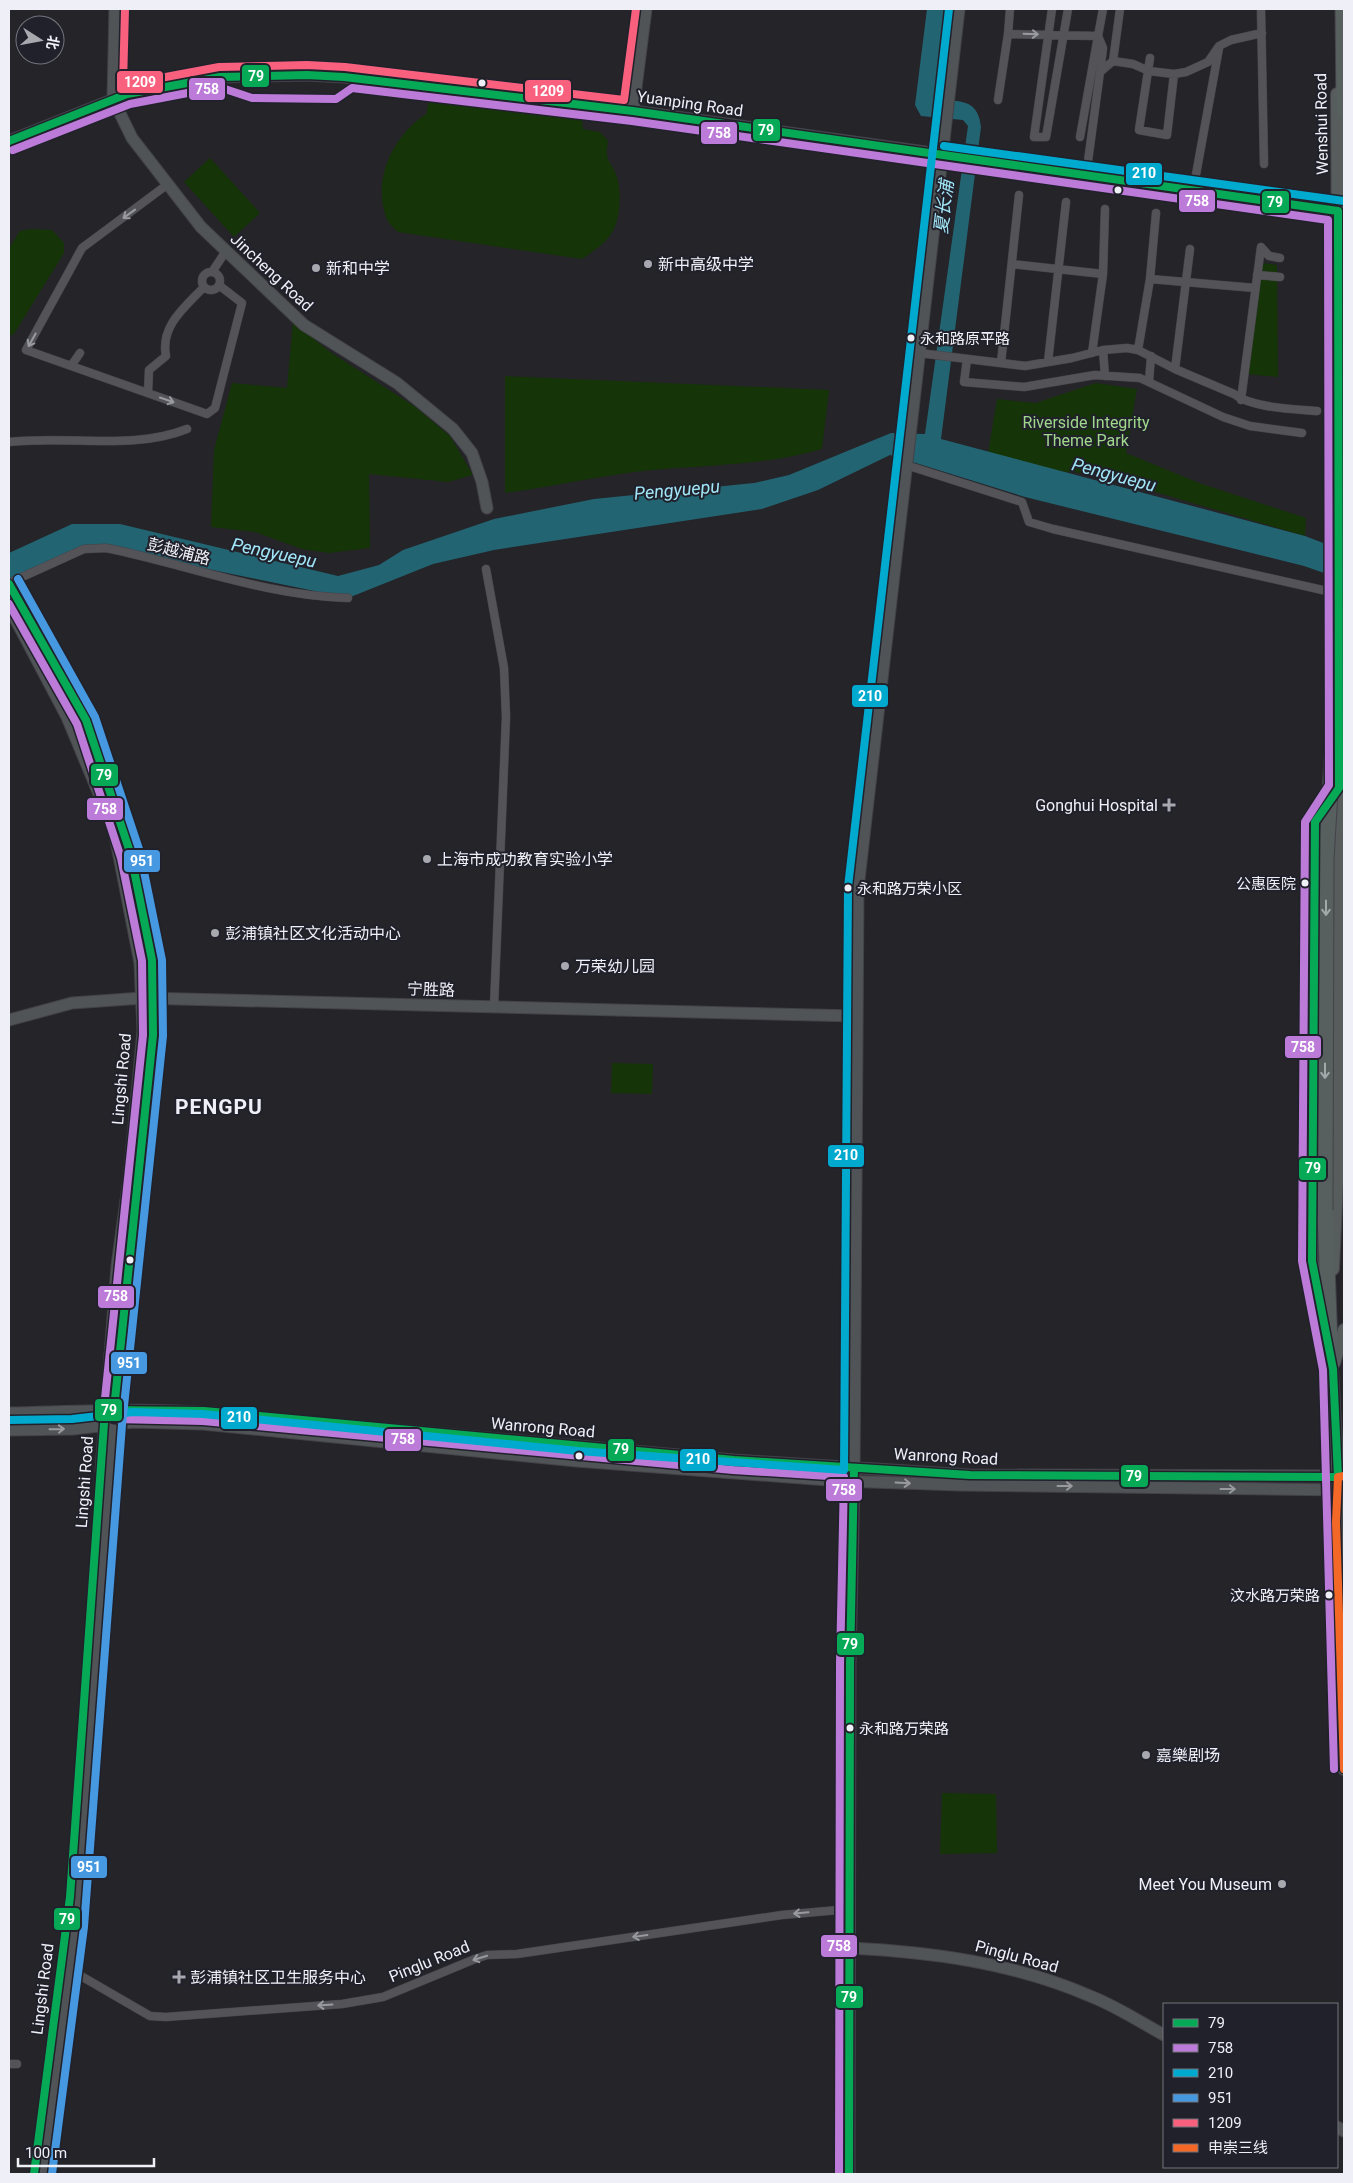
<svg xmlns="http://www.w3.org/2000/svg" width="1353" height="2183" viewBox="0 0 1353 2183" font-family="Roboto,'Noto Sans SC',sans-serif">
  <rect width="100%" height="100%" fill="#242429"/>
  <!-- green -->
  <path fill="#153407" d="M429 101 582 120 583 129 600 132 608 141C605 161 608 157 616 174 622 189 621 220 611 234 604 245 592 252 582 259L398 232C394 228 388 223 386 217 372 178 394 135 426 114Z
    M210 158 260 213 234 237 184 182Z
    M30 229 52 230 64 243V253L14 334 9 336V248L20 231Z
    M1262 263 1277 265 1278 377 1247 374Z
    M293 322 330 352 414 406 450 436 473 475 448 482 369 474 370 548 329 553 302 549 255 532 211 527 214 450 232 383 287 388Z
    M505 376 829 390 822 449C770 464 718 465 664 469 611 473 558 486 505 493Z
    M1096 383 1137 389 1126 453 1199 483 1306 518 1305 536 1128 484 1083 473 1041 470 988 453 997 399 1036 403Z
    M612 1063 653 1064 652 1094 611 1093Z
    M942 1793 996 1794 997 1853 940 1854Z"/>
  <!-- water -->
  <path fill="#236472" d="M927 9H945L934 99C958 102 978 97 981 127L941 439 1305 536 1344 551V580L1304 566 1025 497 890 455 818 490 762 509 494 550 433 564 348 598 106 548 84 549 9 583V553L72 524H120L338 576 379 565 403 550 494 519 594 499 754 483 789 475 891 433 925 434 968 126 963 120 921 116 915 105Z"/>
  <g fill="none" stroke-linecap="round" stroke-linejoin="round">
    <!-- street casing -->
    <g stroke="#424248" stroke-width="9">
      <path id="street" d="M1010 9 1008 34 1098 36 1103 9
        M1052 9 1034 137H1046L1068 9
        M1261 9 1264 164
        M1098 36 1103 48 1100 72
        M1150 58 1139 130 1167 135 1174 74
        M1113 61 1120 9
        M998 100 1008 34
        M1080 137 1098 36
        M1086 176 1100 72 1113 61 1133 64 1149 71 1174 74 1186 72 1208 62 1219 46 1231 40 1262 33
        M168 184 82 248 26 350 207 414 215 408 242 303 220 286
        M1193 191 1219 48
        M1012 264 1103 274
        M202 281a9 9 0 1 1 18 0a9 9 0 1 1-18 0Z
        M212 272 226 251
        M1257 275 1280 277
        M1150 279 1255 288
        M1103 350 1105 376
        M1138 350 1150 279 1156 213
        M919 353 1025 366 1072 358 1103 350 1127 348 1138 350 1175 369 1234 394C1252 408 1294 409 1317 411
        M1092 353 1103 274 1105 209
        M967 359 964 382 1024 387 1095 375 1140 378 1223 417 1250 426 1302 433
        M1048 362 1066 202
        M1001 363 1019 195
        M71 366 80 353
        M1175 369 1190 249
        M1149 382 1151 356
        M148 393 149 370 166 356C160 326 185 307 204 287
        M1241 400 1261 247 1269 256 1280 258
        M9 442C68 435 131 451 187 429
        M906 465 1022 502 1029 522 1053 529 1340 594
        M486 569 504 668 506 717 494 1007
        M9 583 84 549 106 548C186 564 266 596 348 598
        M62 1965 150 2016 166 2017 342 2004 383 1997 475 1959 487 1955 517 1954 782 1915 850 1909
        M9 2064H17"/>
    </g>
    <!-- secondary casing -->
    <g stroke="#424248" stroke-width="13">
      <path id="secondary" d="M115 9 113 99 132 138 201 227 304 325 397 383 453 429 472 453 482 482 487 508
        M633 111 646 9
        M9 141 127 94 220 77 307 75 344 77 633 111 1344 211
        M9 584 86 720 131 855 152 960 153 1035 112 1424 74 1926 42 2174
        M9 607 67 717 114 830 140 963 143 1031 129 1179 117 1266 101 1471
        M9 1020 72 1003 142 998 856 1016
        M9 1413C97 1411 174 1406 262 1418L734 1460 970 1475 1344 1476
        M9 1430 73 1429 133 1422 203 1424 577 1461 842 1481 960 1485 1344 1490
        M850 1948C932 1952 1014 1963 1090 1996 1116 2006 1140 2022 1164 2035
        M1337 2127 1344 2131
        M849 2174 850 1664 854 1481 858 888 959 9"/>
    </g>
    <!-- primary casing -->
    <g stroke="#424248" stroke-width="14">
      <path id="primary" d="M1337 94 1340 692
        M1333 1269 1337 1182 1340 742
        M1325 1321 1312 1261 1315 822 1331 800
        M1330 1337 1338 1477 1336 1522 1344 1769
        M1334 1363 1344 1330"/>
    </g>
    <!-- highway casing -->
    <g stroke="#424248" stroke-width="17">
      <path id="highway" d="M1343 9 1344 110
        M1325 1210 1330 1345"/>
    </g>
    <!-- street -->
    <use href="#street" stroke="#535358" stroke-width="8"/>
    <!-- secondary -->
    <use href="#secondary" stroke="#515456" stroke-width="11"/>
    <!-- primary -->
    <use href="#primary" stroke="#575c5d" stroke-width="12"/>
    <!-- highway -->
    <use href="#highway" stroke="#57605f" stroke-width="15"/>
    <!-- highway-bridge casing -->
    <g stroke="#424248" stroke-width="17" stroke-linecap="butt">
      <path id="highway-bridge" d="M1325 1210 1326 859 1332 759 1344 682"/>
    </g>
    <!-- highway-bridge -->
    <use href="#highway-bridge" stroke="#57605f" stroke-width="15"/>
    <!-- bus-1 casing -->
    <g stroke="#21212c" stroke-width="11">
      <path id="bus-1" d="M9 141 127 94 220 77 307 75 344 77 633 111 1338 211 1339 788 1315 822 1312 1261 1333 1369 1338 1477 970 1475 734 1460 204 1411 105 1410 70 1897 34 2174
        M9 584 86 720 131 855 152 960 153 1035 114 1409
        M849 2174 850 1664 854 1468"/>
    </g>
    <!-- bus-2 casing -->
    <g stroke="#21212c" stroke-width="11">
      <path id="bus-2" d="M13 150 130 104 219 87 252 98 336 99 352 88 632 121 1328 220 1329 785 1305 822 1302 1261 1323 1370 1334 1769
        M9 604 77 724 121 858 142 961 143 1035 104 1408 107 1416 114 1419 203 1421 733 1470 844 1477 840 1664 839 2174"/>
    </g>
    <!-- bus-3 casing -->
    <g stroke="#21212c" stroke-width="11">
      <path id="bus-3" d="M944 146 1344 201
        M9 1420 72 1419 133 1412 203 1414 578 1451 844 1470 848 887 949 9"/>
    </g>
    <!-- bus-4 casing -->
    <g stroke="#21212c" stroke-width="11">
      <path id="bus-4" d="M18 579 95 717 140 852 162 960 163 1036 122 1425 84 1927 52 2174"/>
    </g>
    <!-- bus-5 casing -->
    <g stroke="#21212c" stroke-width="11">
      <path id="bus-5" d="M125 9 123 85 219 67 307 65 345 67 624 100 636 9"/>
    </g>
    <!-- bus-6 casing -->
    <g stroke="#21212c" stroke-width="11">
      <path id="bus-6" d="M1344 1476 1338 1477 1336 1522 1344 1769"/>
    </g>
    <!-- bus-1 -->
    <use href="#bus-1" stroke="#06aa56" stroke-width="8"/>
    <!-- bus-2 -->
    <use href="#bus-2" stroke="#bd7bd9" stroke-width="8"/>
    <!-- bus-3 -->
    <use href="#bus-3" stroke="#00a9ce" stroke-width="8"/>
    <!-- bus-4 -->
    <use href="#bus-4" stroke="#4699e1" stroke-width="8"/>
    <!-- bus-5 -->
    <use href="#bus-5" stroke="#f8607d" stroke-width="8"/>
    <!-- bus-6 -->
    <use href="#bus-6" stroke="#f36827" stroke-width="8"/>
  </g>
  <!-- one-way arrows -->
  <defs><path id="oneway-shaft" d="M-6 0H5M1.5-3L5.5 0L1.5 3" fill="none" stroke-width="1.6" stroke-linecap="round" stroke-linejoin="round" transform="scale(1.25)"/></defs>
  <g stroke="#999aa0">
    <use href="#oneway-shaft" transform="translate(1031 34) rotate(2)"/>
    <use href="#oneway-shaft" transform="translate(129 214) rotate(144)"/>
    <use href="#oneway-shaft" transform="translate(32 340) rotate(119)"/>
    <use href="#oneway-shaft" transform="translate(167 400) rotate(19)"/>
    <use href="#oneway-shaft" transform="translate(801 1913) rotate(175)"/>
    <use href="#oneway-shaft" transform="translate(640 1936) rotate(172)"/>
    <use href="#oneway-shaft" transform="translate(480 1958) rotate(163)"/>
    <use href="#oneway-shaft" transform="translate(325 2005) rotate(176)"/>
  </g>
  <g stroke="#a3a8ab">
    <use href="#oneway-shaft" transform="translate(1326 908) rotate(90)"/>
    <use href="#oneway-shaft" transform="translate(1325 1071) rotate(90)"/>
  </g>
  <g stroke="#989a9e">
    <use href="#oneway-shaft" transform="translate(57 1429) rotate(-1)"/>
    <use href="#oneway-shaft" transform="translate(903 1483) rotate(3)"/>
    <use href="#oneway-shaft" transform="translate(1065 1486)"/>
    <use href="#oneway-shaft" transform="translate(1228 1489)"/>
  </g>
  <!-- markers -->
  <g fill="#eff0f7" stroke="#21212c" stroke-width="2">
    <circle cx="482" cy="83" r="4.5"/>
    <circle cx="1118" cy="190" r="4.5"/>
    <circle cx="911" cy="338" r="4.5"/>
    <circle cx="1305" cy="883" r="4.5"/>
    <circle cx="848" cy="888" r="4.5"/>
    <circle cx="130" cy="1260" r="4.5"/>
    <circle cx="579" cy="1456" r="4.5"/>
    <circle cx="1329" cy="1595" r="4.5"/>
    <circle cx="850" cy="1728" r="4.5"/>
  </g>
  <g fill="#a8a9af" stroke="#21212c" stroke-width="2">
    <circle cx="648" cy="264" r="5"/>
    <circle cx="316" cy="268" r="5"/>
    <path d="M1166.5 797.5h5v5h5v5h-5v5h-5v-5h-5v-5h5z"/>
    <circle cx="427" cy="859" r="5"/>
    <circle cx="215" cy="933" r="5"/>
    <circle cx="565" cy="966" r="5"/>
    <circle cx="1146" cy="1755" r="5"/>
    <circle cx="1282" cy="1884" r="5"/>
    <path d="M176.5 1969.5h5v5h5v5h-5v5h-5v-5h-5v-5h5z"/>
  </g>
  <g text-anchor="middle" stroke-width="4" stroke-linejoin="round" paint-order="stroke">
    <!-- bus labels -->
    <g font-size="15" fill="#eff0f7" stroke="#21212c" text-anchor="start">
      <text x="920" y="344">永和路原平路</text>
      <text x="1296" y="889" text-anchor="end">公惠医院</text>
      <text x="857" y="894">永和路万荣小区</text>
      <text x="1320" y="1601" text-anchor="end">汶水路万荣路</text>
      <text x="859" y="1734">永和路万荣路</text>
    </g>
    <!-- street labels -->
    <g font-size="16" fill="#eff0f7" stroke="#21212c">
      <text transform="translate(690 103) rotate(8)" y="6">Yuanping Road</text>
      <text transform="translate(1321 124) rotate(-91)" y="6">Wenshui Road</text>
      <text transform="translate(272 272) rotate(43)" y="6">Jincheng Road</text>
      <text transform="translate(179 551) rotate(14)" y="6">彭越浦路</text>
      <text transform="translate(431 989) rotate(2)" y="6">宁胜路</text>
      <text transform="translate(121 1079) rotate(-85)" y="6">Lingshi Road</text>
      <text transform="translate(543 1427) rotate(5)" y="6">Wanrong Road</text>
      <text transform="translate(946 1456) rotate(3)" y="6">Wanrong Road</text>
      <text transform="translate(84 1482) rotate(-86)" y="6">Lingshi Road</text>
      <text transform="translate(1017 1956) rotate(15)" y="6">Pinglu Road</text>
      <text transform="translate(429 1961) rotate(-22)" y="6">Pinglu Road</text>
      <text transform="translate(42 1989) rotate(-83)" y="6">Lingshi Road</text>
    </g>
    <!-- poi labels -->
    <g font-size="16" fill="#eff0f7" stroke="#21212c" text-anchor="start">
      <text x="658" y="270">新中高级中学</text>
      <text x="326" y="274">新和中学</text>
      <text x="1158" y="811" text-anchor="end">Gonghui Hospital</text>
      <text x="437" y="865">上海市成功教育实验小学</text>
      <text x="225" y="939">彭浦镇社区文化活动中心</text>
      <text x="575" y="972">万荣幼儿园</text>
      <text x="1156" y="1761">嘉樂剧场</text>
      <text x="1272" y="1890" text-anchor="end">Meet You Museum</text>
      <text x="190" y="1983">彭浦镇社区卫生服务中心</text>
    </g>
    <!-- park labels -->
    <g font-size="16" fill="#a0d98b" stroke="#21212c">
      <text x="1086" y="428">Riverside Integrity<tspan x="1086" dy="18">Theme Park</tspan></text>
    </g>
    <!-- water labels -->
    <g font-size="18" font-style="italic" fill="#a1e6f7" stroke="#21212c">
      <text transform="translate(944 207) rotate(-83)" y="6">夏长浦</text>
      <text transform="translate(1114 475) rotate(15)" y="6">Pengyuepu</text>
      <text transform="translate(677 490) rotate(-5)" y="6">Pengyuepu</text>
      <text transform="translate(274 553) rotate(12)" y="6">Pengyuepu</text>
    </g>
    <!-- district labels -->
    <g font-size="21" font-weight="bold" letter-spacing="1" fill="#eff0f7" stroke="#21212c">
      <text x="219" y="1114">PENGPU</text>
    </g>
  </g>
  <g stroke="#21212c" stroke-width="2">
    <rect x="241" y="64" width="29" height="24" rx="5" fill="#06aa56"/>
    <rect x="116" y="70" width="48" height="24" rx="5" fill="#f8607d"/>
    <rect x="188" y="77" width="38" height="24" rx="5" fill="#bd7bd9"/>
    <rect x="524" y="79" width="48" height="24" rx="5" fill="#f8607d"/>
    <rect x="752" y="118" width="29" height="24" rx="5" fill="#06aa56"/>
    <rect x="700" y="121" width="38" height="24" rx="5" fill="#bd7bd9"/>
    <rect x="1125" y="162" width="38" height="24" rx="5" fill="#00a9ce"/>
    <rect x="1178" y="189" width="38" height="24" rx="5" fill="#bd7bd9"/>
    <rect x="1261" y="190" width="29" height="24" rx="5" fill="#06aa56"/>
    <rect x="851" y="684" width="38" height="24" rx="5" fill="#00a9ce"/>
    <rect x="90" y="763" width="29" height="24" rx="5" fill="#06aa56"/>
    <rect x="86" y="797" width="38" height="24" rx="5" fill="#bd7bd9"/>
    <rect x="123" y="849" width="38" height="24" rx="5" fill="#4699e1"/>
    <rect x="1284" y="1035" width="38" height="24" rx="5" fill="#bd7bd9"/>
    <rect x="827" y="1144" width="38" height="24" rx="5" fill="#00a9ce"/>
    <rect x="1298" y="1157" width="29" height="24" rx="5" fill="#06aa56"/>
    <rect x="97" y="1285" width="38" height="24" rx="5" fill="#bd7bd9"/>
    <rect x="110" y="1351" width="38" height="24" rx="5" fill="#4699e1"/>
    <rect x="94" y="1398" width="29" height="24" rx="5" fill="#06aa56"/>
    <rect x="220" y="1406" width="38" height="24" rx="5" fill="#00a9ce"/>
    <rect x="384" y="1428" width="38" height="24" rx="5" fill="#bd7bd9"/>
    <rect x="607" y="1438" width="28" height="24" rx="5" fill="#06aa56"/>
    <rect x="679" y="1448" width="38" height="24" rx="5" fill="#00a9ce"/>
    <rect x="1120" y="1464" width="29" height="24" rx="5" fill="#06aa56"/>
    <rect x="825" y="1478" width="38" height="24" rx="5" fill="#bd7bd9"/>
    <rect x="836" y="1632" width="29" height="24" rx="5" fill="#06aa56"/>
    <rect x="70" y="1855" width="38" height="24" rx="5" fill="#4699e1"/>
    <rect x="53" y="1907" width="28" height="24" rx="5" fill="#06aa56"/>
    <rect x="820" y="1934" width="38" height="24" rx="5" fill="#bd7bd9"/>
    <rect x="835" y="1985" width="29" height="24" rx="5" fill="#06aa56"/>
  </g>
  <g font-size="14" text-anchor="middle" font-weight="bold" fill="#fff">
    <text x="256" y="81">79</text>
    <text x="140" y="87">1209</text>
    <text x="207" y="94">758</text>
    <text x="548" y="96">1209</text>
    <text x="766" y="135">79</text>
    <text x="719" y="138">758</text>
    <text x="1144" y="178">210</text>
    <text x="1197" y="206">758</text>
    <text x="1275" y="207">79</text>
    <text x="870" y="701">210</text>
    <text x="104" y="780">79</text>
    <text x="105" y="814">758</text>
    <text x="142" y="866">951</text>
    <text x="1303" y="1052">758</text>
    <text x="846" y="1160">210</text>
    <text x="1313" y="1173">79</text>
    <text x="116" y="1301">758</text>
    <text x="129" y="1368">951</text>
    <text x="109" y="1415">79</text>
    <text x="239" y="1422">210</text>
    <text x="403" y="1444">758</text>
    <text x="621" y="1454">79</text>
    <text x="698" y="1464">210</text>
    <text x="1134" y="1481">79</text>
    <text x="844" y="1495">758</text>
    <text x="850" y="1649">79</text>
    <text x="89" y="1872">951</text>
    <text x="67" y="1924">79</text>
    <text x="839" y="1951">758</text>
    <text x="849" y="2002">79</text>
  </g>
  <!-- border -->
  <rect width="1353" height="2183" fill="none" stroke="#eff0f7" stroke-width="20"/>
  <!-- legend -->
  <rect x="1163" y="2003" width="175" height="165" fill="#21212c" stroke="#73747d"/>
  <rect x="1173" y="2019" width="25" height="8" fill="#06aa56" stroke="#73747d"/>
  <text x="1208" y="2028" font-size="15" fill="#eff0f7">79</text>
  <rect x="1173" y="2044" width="25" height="8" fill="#bd7bd9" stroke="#73747d"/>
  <text x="1208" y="2053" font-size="15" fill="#eff0f7">758</text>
  <rect x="1173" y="2069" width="25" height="8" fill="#00a9ce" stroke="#73747d"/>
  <text x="1208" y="2078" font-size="15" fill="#eff0f7">210</text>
  <rect x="1173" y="2094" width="25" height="8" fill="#4699e1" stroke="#73747d"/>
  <text x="1208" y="2103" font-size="15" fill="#eff0f7">951</text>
  <rect x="1173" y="2119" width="25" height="8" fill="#f8607d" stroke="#73747d"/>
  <text x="1208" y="2128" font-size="15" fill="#eff0f7">1209</text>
  <rect x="1173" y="2144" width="25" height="8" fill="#f36827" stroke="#73747d"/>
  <text x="1208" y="2153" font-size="15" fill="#eff0f7">申崇三线</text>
  <!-- north arrow -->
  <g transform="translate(40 40) rotate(101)"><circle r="24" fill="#21212c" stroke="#73747d"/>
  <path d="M0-4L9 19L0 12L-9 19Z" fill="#a8a9af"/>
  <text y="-8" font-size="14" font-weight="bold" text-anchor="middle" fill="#eff0f7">北</text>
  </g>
  <!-- scale -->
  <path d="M18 2158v8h136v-8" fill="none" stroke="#eff0f7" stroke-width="2.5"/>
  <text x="25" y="2158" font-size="15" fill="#eff0f7" stroke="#21212c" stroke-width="4" paint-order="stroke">100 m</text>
</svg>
